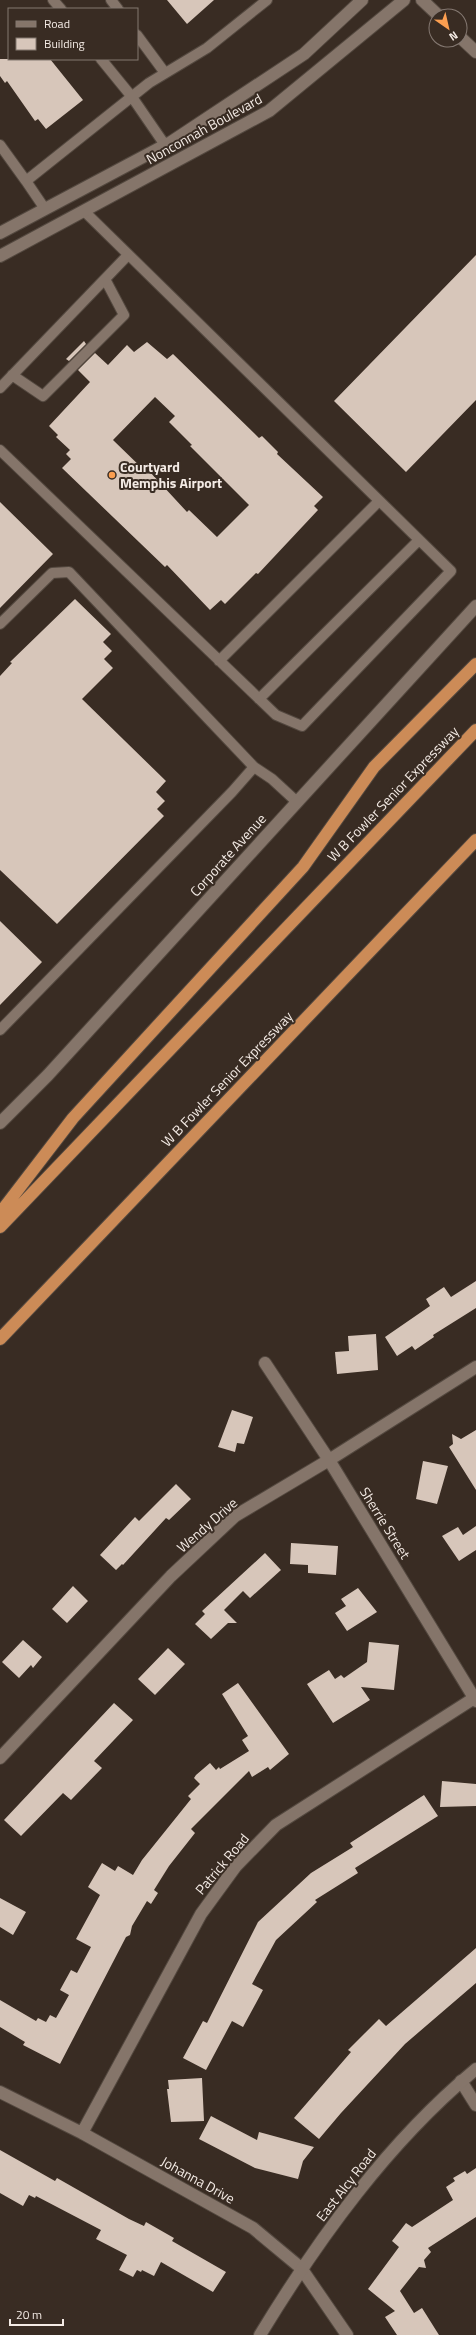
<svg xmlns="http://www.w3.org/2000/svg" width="476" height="2335" viewBox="0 0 476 2335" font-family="'Titillium Web',sans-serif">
  <rect width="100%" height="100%" fill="#392c23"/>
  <!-- building -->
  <path fill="#d7c6ba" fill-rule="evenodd" d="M167 0H214L187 24Z
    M0 59H50L83 100 46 129 38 119 35 121 7 81 5 83 0 76Z
    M476 255V400L406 472 334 401Z
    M84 341 86 344 69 361 66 359Z
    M147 342 167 359 173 354 259 438 262 436 278 452 277 454 323 497 314 506 318 510 258 574 256 573 225 604 221 600 210 610 167 565 165 567 62 468 71 459 66 454 70 450 56 437 58 435 49 426 90 382 78 370 95 353 108 365 127 345 134 352ZM155 397 175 416 169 422 192 445 190 446 249 505 217 537 189 510 187 512 150 472 148 474 113 440Z
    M0 502 53 554 0 608Z
    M75 599 111 634 103 642 112 651 104 659 113 668 82 699 166 781 156 792 165 801 157 809 164 816 57 924 0 870V676L12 663 10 662Z
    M0 921 42 962 0 1005Z
    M476 1281V1308L433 1335 434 1337 415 1350 412 1346 397 1356 385 1337 430 1306 426 1299 444 1287 451 1297Z
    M376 1334 378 1370 337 1374 335 1352 349 1351 348 1336Z
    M232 1410 253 1417 244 1444 237 1443 235 1452 218 1447Z
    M476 1430V1490L449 1447 453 1444 452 1434 461 1439Z
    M423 1461 448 1466 437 1504 416 1499Z
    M176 1484 191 1499 169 1520 166 1518 123 1565 122 1564 116 1570 100 1555 135 1517 139 1521Z
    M476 1526V1550L459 1561 442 1536 458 1527 463 1535Z
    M291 1543 338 1546 336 1575 308 1573V1565L290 1564Z
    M265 1553 281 1570 250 1598 243 1591 224 1610 237 1623H228L211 1639 195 1624 205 1614 202 1611Z
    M73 1586 88 1601 67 1623 52 1609Z
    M358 1588 377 1612 347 1631 335 1613 346 1606 341 1599Z
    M23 1640 42 1657 33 1668 31 1665 19 1678 2 1662Z
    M369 1642 399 1645 394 1690 361 1687 370 1700 333 1723 307 1684 329 1670 335 1679 341 1675 344 1678 367 1662Z
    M168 1648 185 1664 155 1695 138 1679Z
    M238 1683 289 1754 270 1770 268 1767 252 1777 249 1771 191 1829 195 1833 169 1866 154 1890 158 1893 151 1904 147 1901 132 1926 130 1935 126 1937 60 2064 23 2045 25 2042 0 2027V2000L36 2021 38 2018 46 2022 50 2015 56 2018 69 1995 60 1990 71 1970 77 1973 91 1947 76 1939 100 1895 88 1887 102 1863 115 1871 118 1866 133 1875 142 1860 191 1799 188 1796 200 1784 194 1778 196 1775 210 1763 216 1770 219 1767 220 1769 249 1751 242 1740 248 1736 222 1694Z
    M114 1703 133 1720 94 1761 102 1768 71 1800 63 1793 21 1836 4 1820Z
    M442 1781 476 1784V1806L440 1807Z
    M424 1795 438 1816 355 1868 358 1873 315 1900 317 1902 276 1940 252 1984 263 1990 243 2027 232 2021 206 2070 183 2058 203 2021 207 2023 258 1922 311 1873 353 1847 350 1843Z
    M0 1898 26 1912 13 1935 0 1927Z
    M476 1948V1983L405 2044 341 2113 319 2139 294 2118 351 2052 348 2050 379 2019 386 2026Z
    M202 2078 204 2121 171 2122 167 2089H169L168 2080Z
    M211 2116 257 2140 259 2132 314 2147 303 2161 298 2179 255 2168 199 2139Z
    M0 2150 55 2181 57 2178 129 2219 144 2226 146 2222 174 2238 172 2241 226 2272 213 2292 161 2262 154 2276 142 2270 141 2272 137 2270 133 2277 119 2270 127 2255 96 2239 101 2230 36 2196 35 2198 29 2195 23 2206 0 2193Z
    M476 2168V2217L428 2248 431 2252 424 2260 426 2268 419 2267 400 2291 414 2313 422 2308 439 2335H397L385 2317 395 2311 368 2289 399 2247 392 2241 406 2223 412 2227 453 2200 446 2187 455 2181 453 2178 465 2171 467 2174Z"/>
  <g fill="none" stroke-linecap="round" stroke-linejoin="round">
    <!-- lane casing -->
    <g stroke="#53483f" stroke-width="12">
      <path id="lane" d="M53 0 61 9
        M111 0 118 9
        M137 35 165 73
        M101 59 132 97 165 145
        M0 145 26 181 149 83 207 48 267 0
        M26 181 45 209
        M12 375 43 396 124 315 105 279
        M0 388 128 255
        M0 450 276 715 302 726 451 571 85 212
        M0 624 52 573 69 572 254 767
        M219 661 379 501
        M259 699 419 540
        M0 1030 232 792 254 767 272 779 297 802"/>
    </g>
    <!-- street casing -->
    <g stroke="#53483f" stroke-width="14">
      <path id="street" d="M265 1363 329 1460 476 1701
        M0 1758 171 1576 235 1516 329 1460 476 1367
        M461 2081 476 2105
        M0 2092 82 2133 253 2228 301 2268 347 2335
        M82 2133 201 1914 236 1866 276 1825 476 1697"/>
    </g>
    <!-- secondary casing -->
    <g stroke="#53483f" stroke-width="14">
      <path id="secondary" d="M422 0 439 16
        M460 37 476 52
        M0 233 171 142 304 54 362 0
        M0 256 269 111 404 0
        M0 1123 48 1075 476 606
        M260 2335C319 2238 388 2142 476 2069"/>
    </g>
    <!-- highway casing -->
    <g stroke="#53483f" stroke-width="14">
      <path id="highway" d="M0 1213 73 1118 303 867 374 767 476 664
        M0 1227 476 730
        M0 1339 476 840"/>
    </g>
    <!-- lane -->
    <use href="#lane" stroke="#85756a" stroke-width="10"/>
    <!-- street -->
    <use href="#street" stroke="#85756a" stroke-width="12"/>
    <!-- secondary -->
    <use href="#secondary" stroke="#85756a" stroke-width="12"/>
    <!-- highway -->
    <use href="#highway" stroke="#cc8b57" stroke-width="12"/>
  </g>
  <!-- markers -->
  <circle fill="#fb9e50" stroke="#392c23" stroke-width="1.5" cx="112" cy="475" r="4"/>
  <g text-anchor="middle" stroke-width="4" stroke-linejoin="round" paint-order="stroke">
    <!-- street labels -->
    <g font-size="14" fill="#f4ebe5" stroke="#392c23">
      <text transform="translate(204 129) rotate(-29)" y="5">Nonconnah Boulevard</text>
      <text transform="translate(393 794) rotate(-46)" y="5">W B Fowler Senior Expressway</text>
      <text transform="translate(228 855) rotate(-48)" y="5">Corporate Avenue</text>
      <text transform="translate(227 1079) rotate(-46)" y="5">W B Fowler Senior Expressway</text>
      <text transform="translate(385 1523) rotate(58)" y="5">Sherrie Street</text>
      <text transform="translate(207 1525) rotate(-41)" y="5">Wendy Drive</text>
      <text transform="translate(222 1864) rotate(-50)" y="5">Patrick Road</text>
      <text transform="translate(198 2180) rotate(29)" y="5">Johanna Drive</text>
      <text transform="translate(346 2185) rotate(-52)" y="5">East Alcy Road</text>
    </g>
    <!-- poi labels -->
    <g font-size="14" font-weight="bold" fill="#f4ebe5" stroke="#392c23" text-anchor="start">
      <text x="120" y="472">Courtyard<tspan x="120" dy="16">Memphis Airport</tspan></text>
    </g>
  </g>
  <!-- legend -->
  <rect x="8" y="8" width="130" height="52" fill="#392c23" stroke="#847871"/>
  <rect x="16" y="21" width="20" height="6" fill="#85756a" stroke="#847871"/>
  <text x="44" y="28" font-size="12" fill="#f4ebe5">Road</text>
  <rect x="16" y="38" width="20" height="12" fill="#d7c6ba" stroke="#847871"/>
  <text x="44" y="48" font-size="12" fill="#f4ebe5">Building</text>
  <!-- north arrow -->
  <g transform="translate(448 28) rotate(146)"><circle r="19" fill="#392c23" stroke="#847871"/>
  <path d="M0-3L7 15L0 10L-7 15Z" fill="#fb9e50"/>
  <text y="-6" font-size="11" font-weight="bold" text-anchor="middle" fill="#f4ebe5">N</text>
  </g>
  <!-- scale -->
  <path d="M10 2319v6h53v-6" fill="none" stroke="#f4ebe5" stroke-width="2"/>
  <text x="16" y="2319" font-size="12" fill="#f4ebe5" stroke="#392c23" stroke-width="3" paint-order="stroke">20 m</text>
</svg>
